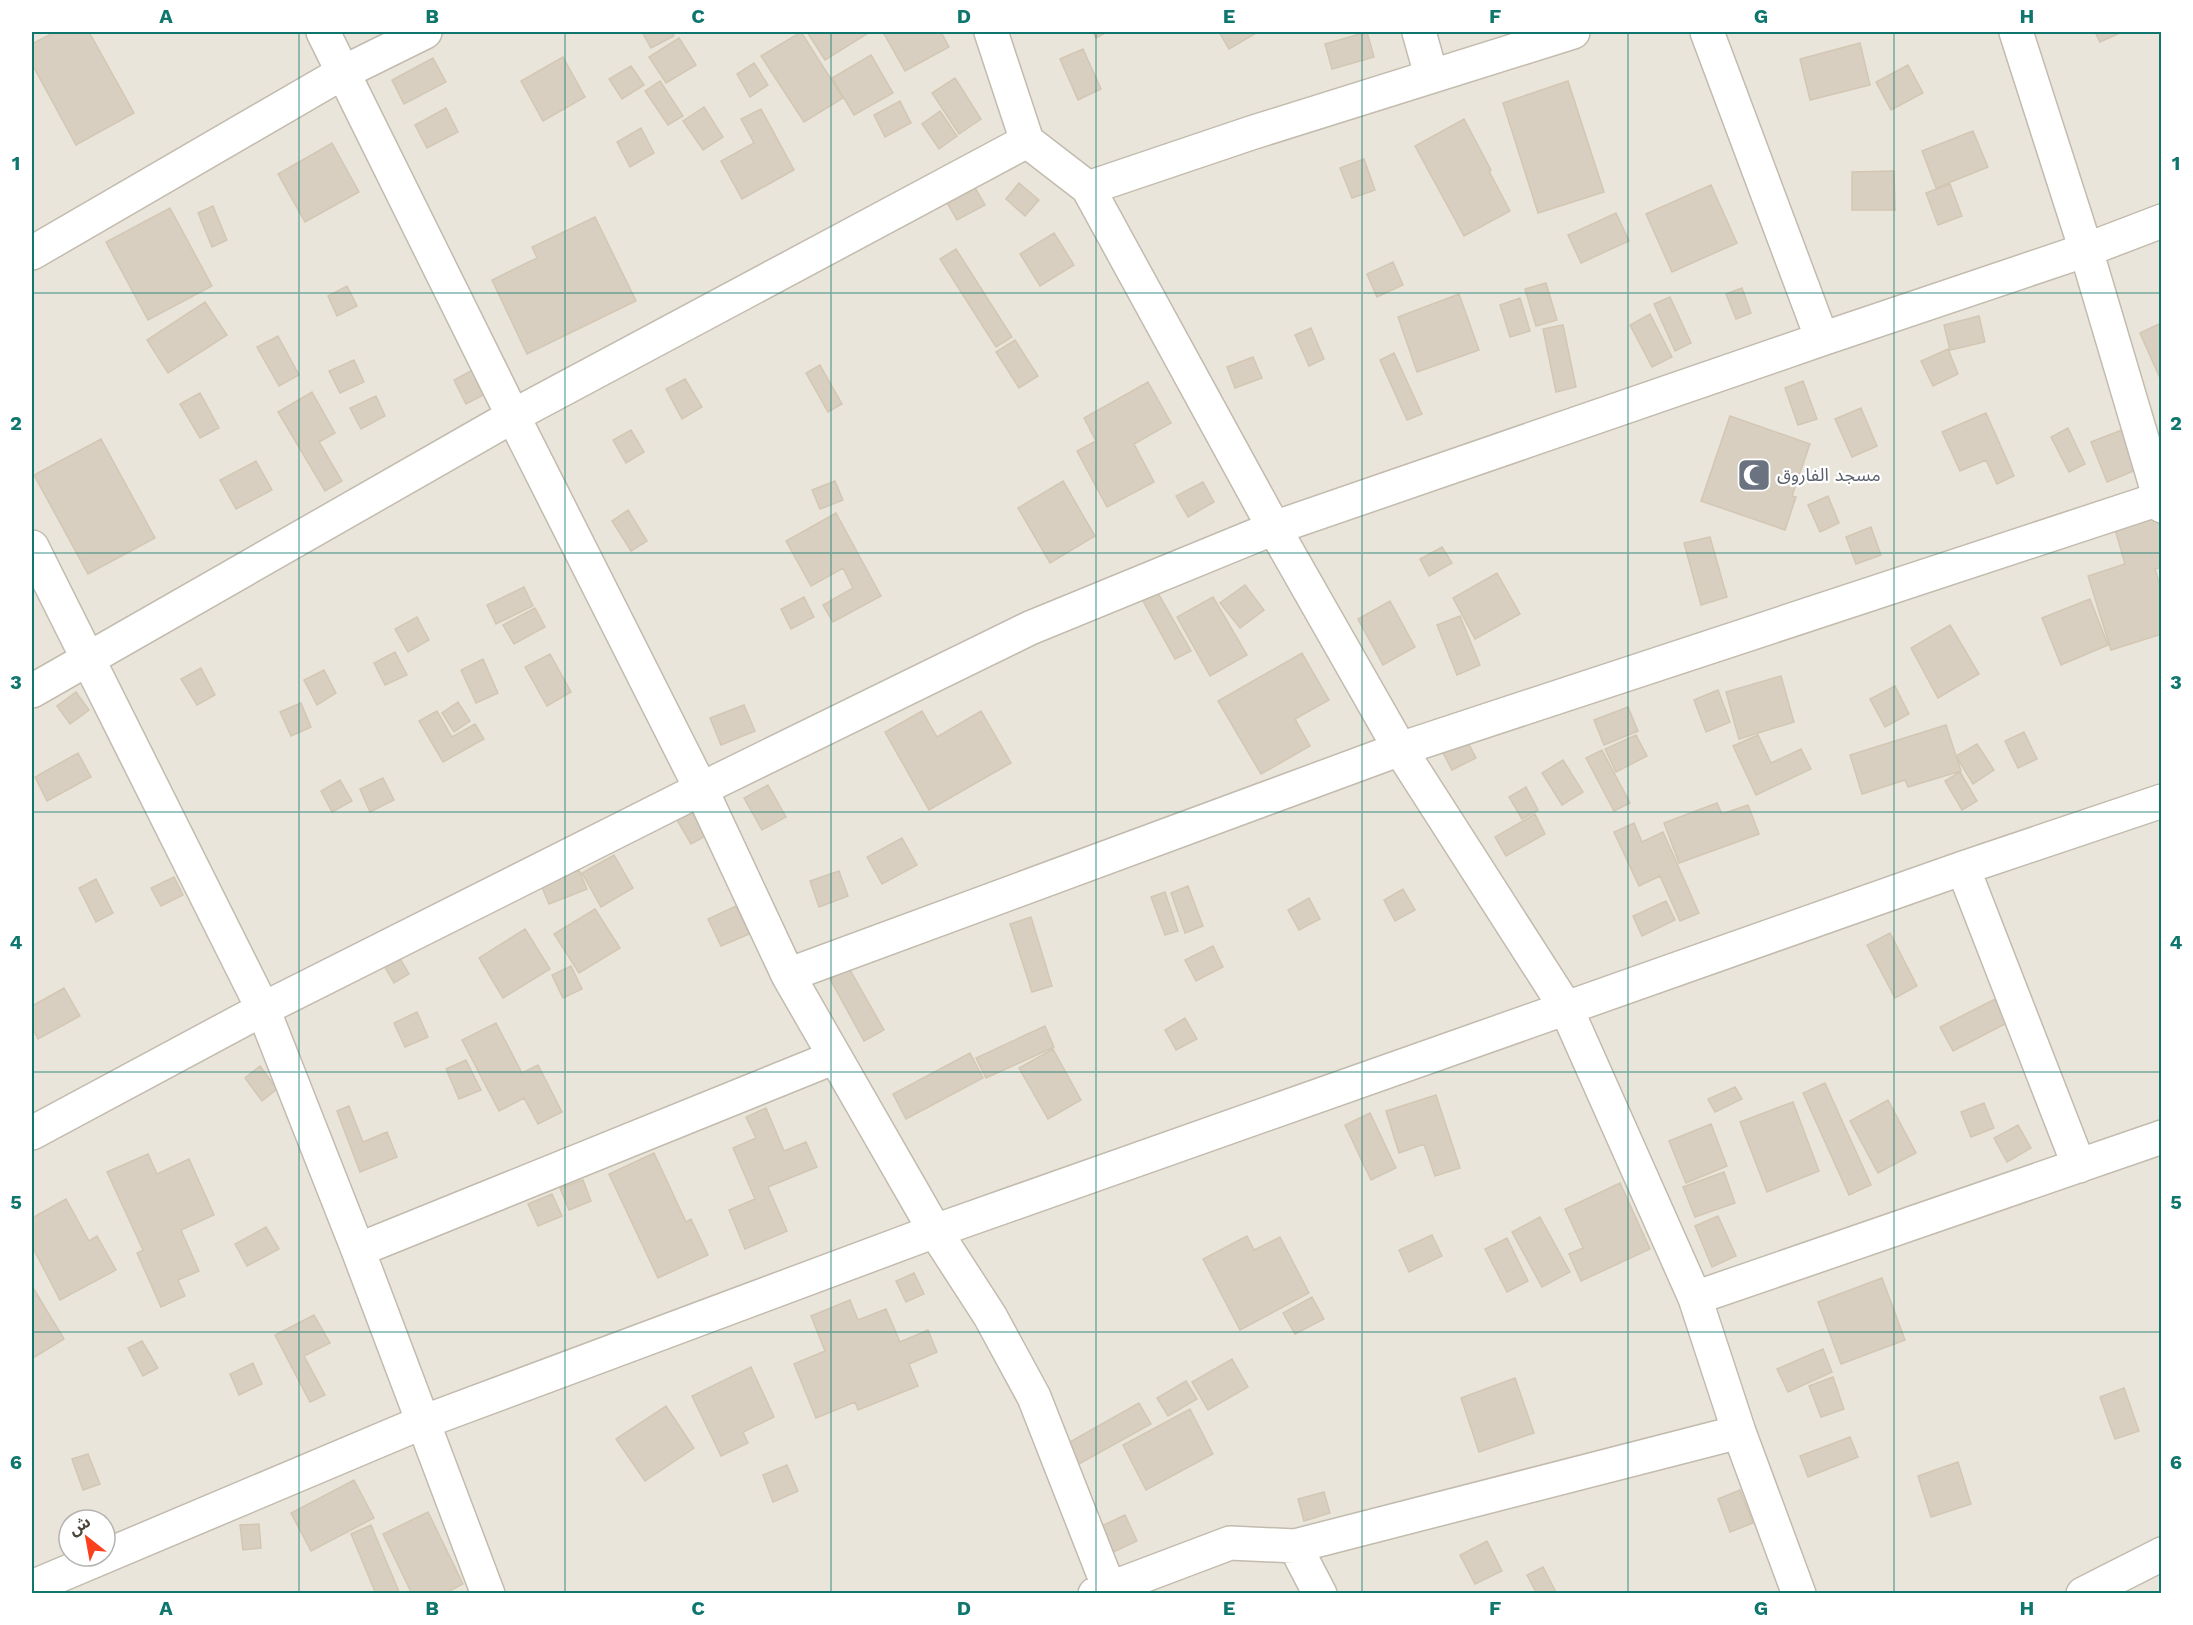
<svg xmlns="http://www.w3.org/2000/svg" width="2193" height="1625" viewBox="0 0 2193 1625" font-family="'Work Sans','Noto Sans Arabic',sans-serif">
  <rect width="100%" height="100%" fill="#f6f3ec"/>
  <!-- residential -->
  <path fill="#eae5da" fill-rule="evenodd" d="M32 32H2161V1593L32 1594ZM69 1520H105V1556H69Z"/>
  <!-- building -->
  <path fill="#d8cfc1" stroke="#d3c7b4" stroke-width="1.5" d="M55 32H89L134 113 76 145 32 64V44Z
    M642 32H672L674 36 651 48Z
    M801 32 843 98 804 122 761 56Z
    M807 32H870L825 60Z
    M883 32H941L949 47 905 71Z
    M1093 32H1107L1096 38Z
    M1219 32H1258L1229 49Z
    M1367 32 1374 57 1332 69 1325 44Z
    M2095 32H2122L2100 42Z
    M679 38 696 65 666 83 649 57Z
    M1860 43 1870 85 1810 100 1800 59Z
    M1083 49 1101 89 1078 100 1060 59Z
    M871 55 893 93 854 115 832 78Z
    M563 57 585 97 543 121 521 81Z
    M433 58 446 82 404 104 392 80Z
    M754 63 768 85 750 97 737 74Z
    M1908 65 1923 93 1891 110 1876 82Z
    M631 66 644 85 622 99 609 79Z
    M955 78 981 119 959 134 932 93Z
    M660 81 683 116 668 125 645 91Z
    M1568 81 1604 192 1538 213 1503 103Z
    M900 101 911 123 885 137 874 115Z
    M704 107 723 137 703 150 683 121Z
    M446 108 458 132 427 148 415 125Z
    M761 109 794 170 742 199 721 161 754 143 741 119Z
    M940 111 957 136 939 149 922 124Z
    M1464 119 1491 170 1489 171 1510 211 1464 236 1415 146Z
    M641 128 654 153 630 167 617 142Z
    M1973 131 1988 167 1936 188 1922 151Z
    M332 143 359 192 305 222 278 174Z
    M1364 159 1375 190 1352 198 1340 168Z
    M1894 171 1895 210H1852V172Z
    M1019 183 1039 200 1025 216 1006 199Z
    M1950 184 1962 216 1938 225 1926 193Z
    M1711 185 1737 243 1672 272 1646 214Z
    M974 186 985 205 957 220 946 201Z
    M213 206 227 240 212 247 198 213Z
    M170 208 212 286 148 320 106 242Z
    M1616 213 1629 241 1581 263 1568 235Z
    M595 217 636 301 527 354 492 280 537 258 532 247Z
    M1054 233 1074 265 1040 286 1020 254Z
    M956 249 1012 337 996 347 940 259Z
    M1393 262 1403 285 1377 297 1367 274Z
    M1546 283 1557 320 1536 326 1525 289Z
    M347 286 357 306 337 316 328 296Z
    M1742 288 1751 313 1736 319 1726 294Z
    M1459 294 1479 350 1417 372 1398 317Z
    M1670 297 1691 343 1675 351 1654 304Z
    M1520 298 1530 331 1510 337 1500 305Z
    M205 302 227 335 168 373 147 340Z
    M1650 314 1672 357 1652 367 1630 325Z
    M1979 316 1985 342 1950 350 1944 325Z
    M2161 323 2162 374 2159 376 2140 333Z
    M1563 325 1576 387 1556 392 1543 329Z
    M1311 328 1324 359 1309 366 1295 335Z
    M278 336 299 375 279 386 257 347Z
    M1015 340 1038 376 1019 388 996 352Z
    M1948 349 1958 374 1933 386 1921 361Z
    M1394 353 1422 414 1407 420 1380 360Z
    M1253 357 1262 378 1235 388 1227 367Z
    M354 360 364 382 340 393 329 371Z
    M820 365 842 404 828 412 806 373Z
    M476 368 489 392 466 404 454 380Z
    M685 379 702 407 682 419 666 389Z
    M1803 381 1817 419 1798 425 1785 388Z
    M1148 382 1171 423 1134 444 1154 482 1107 507 1077 451 1096 441 1084 418Z
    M312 392 335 433 319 442 342 481 325 491 278 412Z
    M200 393 219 428 200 438 180 404Z
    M376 396 385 416 361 429 350 408Z
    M1861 408 1877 446 1852 457 1835 419Z
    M1986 413 2014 476 1997 484 1986 460 1960 471 1942 432Z
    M1730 416 1810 444 1792 496 1796 497 1785 530 1701 501Z
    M2068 428 2085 464 2069 472 2051 437Z
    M2127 428 2143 467 2107 482 2091 442Z
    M631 430 644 452 626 463 613 440Z
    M101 439 155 538 88 574 34 475Z
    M256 461 272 490 236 509 220 480Z
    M835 481 843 500 820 509 812 490Z
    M1063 481 1095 536 1050 563 1018 508Z
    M1203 482 1214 502 1188 517 1176 496Z
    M1828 496 1839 523 1820 532 1808 505Z
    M628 510 647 541 631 551 612 521Z
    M836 513 881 596 833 622 823 605 853 588 843 568 811 586 786 541Z
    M2162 513V567L2155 569 2162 592V634L2111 650 2088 576 2125 564 2114 526Z
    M1871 527 1881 555 1856 564 1846 537Z
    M1710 537 1727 597 1701 605 1684 543Z
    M1442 547 1452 563 1429 576 1420 559Z
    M1497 573 1520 614 1475 639 1453 598Z
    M1245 585 1264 610 1240 628 1220 603Z
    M524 587 533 606 496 624 487 605Z
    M1158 593 1191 651 1175 659 1143 601Z
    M804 597 814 617 791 629 781 609Z
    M1213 597 1247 655 1210 676 1177 617Z
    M2090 599 2108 645 2061 665 2042 618Z
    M1390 601 1415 647 1383 665 1358 619Z
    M535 608 545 627 514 644 503 625Z
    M1460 616 1480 665 1457 675 1437 625Z
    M417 617 429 640 408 652 395 629Z
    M1950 625 1979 674 1938 698 1911 648Z
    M395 652 407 675 385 685 374 663Z
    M1302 653 1329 700 1295 719 1310 746 1261 774 1218 701Z
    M550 654 571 692 547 706 525 667Z
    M483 659 498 693 476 703 461 670Z
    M201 668 215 695 197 705 181 679Z
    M324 670 336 693 317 705 304 680Z
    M1781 676 1794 722 1739 739 1726 692Z
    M1895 686 1909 714 1885 727 1870 699Z
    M1718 690 1730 722 1706 732 1694 700Z
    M76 692 89 710 70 724 57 706Z
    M458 702 470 721 454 732 442 713Z
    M301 703 311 727 291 736 280 712Z
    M744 705 755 731 721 745 710 718Z
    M1628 707 1638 731 1604 745 1594 720Z
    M437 711 452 737 475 724 484 739 443 762 419 721Z
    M922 711 937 737 981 711 1011 763 929 810 885 732Z
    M1946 725 1961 771 1908 787 1905 780 1862 794 1850 755Z
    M2024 732 2037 759 2018 768 2005 741Z
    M1636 735 1647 756 1616 772 1605 749Z
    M1758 735 1771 763 1801 749 1811 769 1756 795 1733 746Z
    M1465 737 1476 758 1452 770 1441 749Z
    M1977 744 1994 770 1973 784 1956 756Z
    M1602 750 1630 803 1614 811 1586 758Z
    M78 753 91 777 47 801 35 777Z
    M1563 760 1583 792 1562 805 1542 773Z
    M1960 772 1977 801 1962 810 1945 781Z
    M383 778 394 800 370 812 360 789Z
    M340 780 352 801 332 812 321 791Z
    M768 785 786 817 762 830 744 798Z
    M1526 787 1538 810 1522 819 1509 797Z
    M712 802 724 826 691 844 677 820Z
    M1717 803 1722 814 1748 805 1759 834 1679 863 1664 823Z
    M1535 814 1545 834 1506 856 1495 837Z
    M1634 823 1642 842 1663 832 1699 913 1680 921 1660 876 1639 886 1614 832Z
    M902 838 917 865 882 884 867 857Z
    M614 855 633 888 601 907 582 873Z
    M579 870 587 889 549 904 541 885Z
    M839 871 848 896 819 907 810 881Z
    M174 877 183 895 161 906 151 888Z
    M96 879 113 913 96 922 79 888Z
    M1188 886 1203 926 1185 933 1171 893Z
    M1403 889 1415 910 1395 921 1384 900Z
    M1165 892 1178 931 1165 935 1151 897Z
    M1309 898 1320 919 1299 930 1288 910Z
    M1666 901 1675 920 1642 936 1633 916Z
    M736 906 749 934 721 946 708 919Z
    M595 909 620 948 579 973 554 934Z
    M1031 917 1052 986 1032 992 1010 924Z
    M525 929 550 969 503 998 479 958Z
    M1890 933 1917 986 1895 998 1867 945Z
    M1213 946 1223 967 1196 981 1185 960Z
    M397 953 409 974 394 983 382 962Z
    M571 966 582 989 563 998 552 975Z
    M849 968 884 1030 864 1041 830 979Z
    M64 988 80 1016 38 1039 32 1027V1006Z
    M1995 999 2007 1023 1953 1051 1940 1027Z
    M417 1012 428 1037 405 1047 394 1023Z
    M1185 1018 1197 1039 1176 1050 1165 1030Z
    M496 1023 522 1073 538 1065 562 1112 538 1124 524 1098 499 1111 462 1040Z
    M1045 1026 1054 1047 986 1078 976 1058Z
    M1053 1049 1081 1100 1048 1119 1019 1068Z
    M970 1053 983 1078 906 1119 893 1094Z
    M466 1060 481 1090 459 1099 446 1069Z
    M260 1066 277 1089 262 1101 245 1078Z
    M1825 1083 1871 1185 1849 1195 1803 1093Z
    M1735 1087 1742 1099 1715 1112 1708 1099Z
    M1436 1095 1460 1168 1435 1176 1424 1144 1399 1153 1386 1111Z
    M1888 1100 1916 1153 1878 1173 1850 1121Z
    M1793 1102 1819 1171 1767 1192 1740 1122Z
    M1984 1103 1994 1128 1971 1137 1961 1112Z
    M349 1106 363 1142 387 1132 397 1157 360 1172 337 1111Z
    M766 1108 784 1151 806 1142 817 1167 768 1187 787 1231 745 1249 729 1210 755 1199 733 1148 756 1138 746 1117Z
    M1370 1113 1396 1168 1371 1180 1345 1125Z
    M1711 1124 1727 1166 1686 1183 1669 1141Z
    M2018 1125 2031 1148 2007 1162 1994 1138Z
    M654 1153 686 1222 691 1219 708 1255 658 1278 609 1174Z
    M148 1154 157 1174 189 1159 214 1215 181 1230 199 1271 178 1280 185 1296 161 1307 137 1253 143 1250 107 1172Z
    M1724 1172 1735 1203 1695 1217 1683 1187Z
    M583 1180 591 1201 569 1210 560 1188Z
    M1620 1183 1650 1249 1581 1281 1569 1254 1583 1248 1565 1209Z
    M552 1194 562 1216 538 1226 528 1204Z
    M66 1199 89 1241 97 1236 116 1270 60 1300 32 1246V1218Z
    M1718 1216 1736 1256 1712 1267 1695 1226Z
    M1540 1217 1570 1272 1542 1287 1512 1232Z
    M266 1227 279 1249 247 1266 235 1244Z
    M1432 1235 1442 1256 1409 1272 1399 1250Z
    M1247 1236 1254 1250 1280 1237 1309 1293 1240 1330 1203 1259Z
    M1507 1238 1528 1281 1507 1292 1485 1249Z
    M914 1273 924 1294 906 1302 896 1281Z
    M1882 1278 1905 1340 1841 1364 1818 1302Z
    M32 1286 64 1339 33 1358 32 1357Z
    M1312 1297 1324 1319 1295 1334 1283 1313Z
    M850 1300 858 1320 886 1309 900 1342 928 1330 937 1352 909 1364 918 1386 858 1410 855 1402 816 1418 794 1364 825 1351 811 1316Z
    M314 1315 330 1343 304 1356 325 1395 310 1402 275 1335Z
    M142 1341 158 1368 143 1376 128 1348Z
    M1823 1349 1832 1372 1788 1392 1777 1369Z
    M1232 1359 1248 1387 1208 1410 1192 1382Z
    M253 1363 262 1384 239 1395 230 1374Z
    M751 1367 774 1417 743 1432 748 1443 721 1456 692 1396Z
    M1833 1377 1844 1409 1821 1417 1809 1386Z
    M1515 1378 1534 1433 1479 1452 1461 1398Z
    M1186 1381 1197 1399 1168 1416 1157 1398Z
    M2124 1388 2139 1431 2115 1439 2100 1397Z
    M1139 1403 1151 1424 1079 1464 1068 1443Z
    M666 1406 694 1448 645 1481 616 1439Z
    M1190 1409 1213 1454 1146 1490 1123 1445Z
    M1850 1437 1858 1457 1808 1477 1800 1456Z
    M88 1454 100 1484 83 1490 72 1459Z
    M1958 1462 1971 1504 1931 1517 1918 1476Z
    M787 1465 798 1491 773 1502 763 1475Z
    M354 1480 374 1518 311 1551 291 1513Z
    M1740 1490 1753 1523 1730 1532 1718 1499Z
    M1324 1492 1330 1513 1304 1521 1298 1499Z
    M428 1512 463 1584 444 1594H412L383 1534Z
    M1125 1515 1137 1541 1105 1556 1093 1530Z
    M259 1524 261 1548 243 1550 240 1525Z
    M371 1525 400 1594H376L351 1534Z
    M1487 1541 1502 1571 1475 1584 1460 1555Z
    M1543 1567 1557 1594H1537L1527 1575Z"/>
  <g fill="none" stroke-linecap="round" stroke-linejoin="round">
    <!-- minor casing -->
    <g stroke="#c2bbae" stroke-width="36">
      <path id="minor" d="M323 32 513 416 701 789 788 975 935 1231 990 1316 1034 1397 1109 1588
        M991 32 1027 141 1088 188 1274 528 1400 749 1566 1008 1695 1298 1739 1432 1799 1594
        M1419 32 1431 75
        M1707 32 1822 339
        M2016 32 2086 250 2162 506
        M1088 188 1251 133 1573 32
        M32 253 342 73 425 32
        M32 547 263 1009 358 1250 488 1594
        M32 691 513 416 1027 141
        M1963 868 2079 1166
        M788 975 1400 749 2162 498
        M32 1133 263 1009 701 789 1030 628 1274 528 1822 339 2086 250 2162 221
        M358 1250 835 1057
        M1695 1298 2162 1137
        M1295 1546 1320 1594
        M32 1587 423 1422 935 1231 1963 868 2162 801
        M1095 1594 1230 1543 1295 1546 1739 1432
        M2083 1594 2162 1554"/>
    </g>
    <!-- minor -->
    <use href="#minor" stroke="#fff" stroke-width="33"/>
  </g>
  <!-- grid -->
  <path fill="none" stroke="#0f766e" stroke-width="1.5" stroke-opacity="0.55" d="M299 32V1594M565 32V1594M831 32V1594M1096 32V1594M1362 32V1594M1628 32V1594M1894 32V1594M32 293H2162M32 553H2162M32 812H2162M32 1072H2162M32 1332H2162"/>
  <!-- icons -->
  <defs>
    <g id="mosque-square" transform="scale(1.725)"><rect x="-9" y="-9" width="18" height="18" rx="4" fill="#6b7280" stroke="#fff"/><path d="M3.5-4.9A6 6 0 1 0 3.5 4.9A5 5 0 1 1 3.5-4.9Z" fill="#fff"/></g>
  </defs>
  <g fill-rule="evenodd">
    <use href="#mosque-square" x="1754" y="475"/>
  </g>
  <g text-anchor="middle" stroke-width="4.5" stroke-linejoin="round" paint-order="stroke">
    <!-- worship labels -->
    <g font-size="18" fill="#5b616d" stroke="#fff" text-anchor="start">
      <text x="1777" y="481">مسجد الفاروق</text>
    </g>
  </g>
  <!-- border -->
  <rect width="2193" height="1625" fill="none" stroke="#ffffff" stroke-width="66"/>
  <!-- north arrow -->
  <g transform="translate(87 1538) rotate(329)"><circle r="28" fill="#ffffff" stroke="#b7b4b0" stroke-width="1.5"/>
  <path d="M0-4.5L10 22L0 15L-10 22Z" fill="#fc3f1d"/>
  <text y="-9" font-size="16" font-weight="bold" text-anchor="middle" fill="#4b4439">ش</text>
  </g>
  <rect x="33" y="33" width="2127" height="1559" fill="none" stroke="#0f766e" stroke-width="2"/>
  <g font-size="20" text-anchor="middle" font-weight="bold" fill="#0f766e">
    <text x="166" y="23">A</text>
    <text x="432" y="23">B</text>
    <text x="698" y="23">C</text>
    <text x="964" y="23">D</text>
    <text x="1229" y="23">E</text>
    <text x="1495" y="23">F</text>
    <text x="1761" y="23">G</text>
    <text x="2027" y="23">H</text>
    <text x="16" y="170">1</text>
    <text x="2176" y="170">1</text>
    <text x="16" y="430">2</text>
    <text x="2176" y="430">2</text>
    <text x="16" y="689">3</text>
    <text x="2176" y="689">3</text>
    <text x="16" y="949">4</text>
    <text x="2176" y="949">4</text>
    <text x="16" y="1209">5</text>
    <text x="2176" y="1209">5</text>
    <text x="16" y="1469">6</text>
    <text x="2176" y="1469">6</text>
    <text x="166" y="1615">A</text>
    <text x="432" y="1615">B</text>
    <text x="698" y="1615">C</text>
    <text x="964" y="1615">D</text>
    <text x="1229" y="1615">E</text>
    <text x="1495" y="1615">F</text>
    <text x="1761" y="1615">G</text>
    <text x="2027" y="1615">H</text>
  </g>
</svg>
